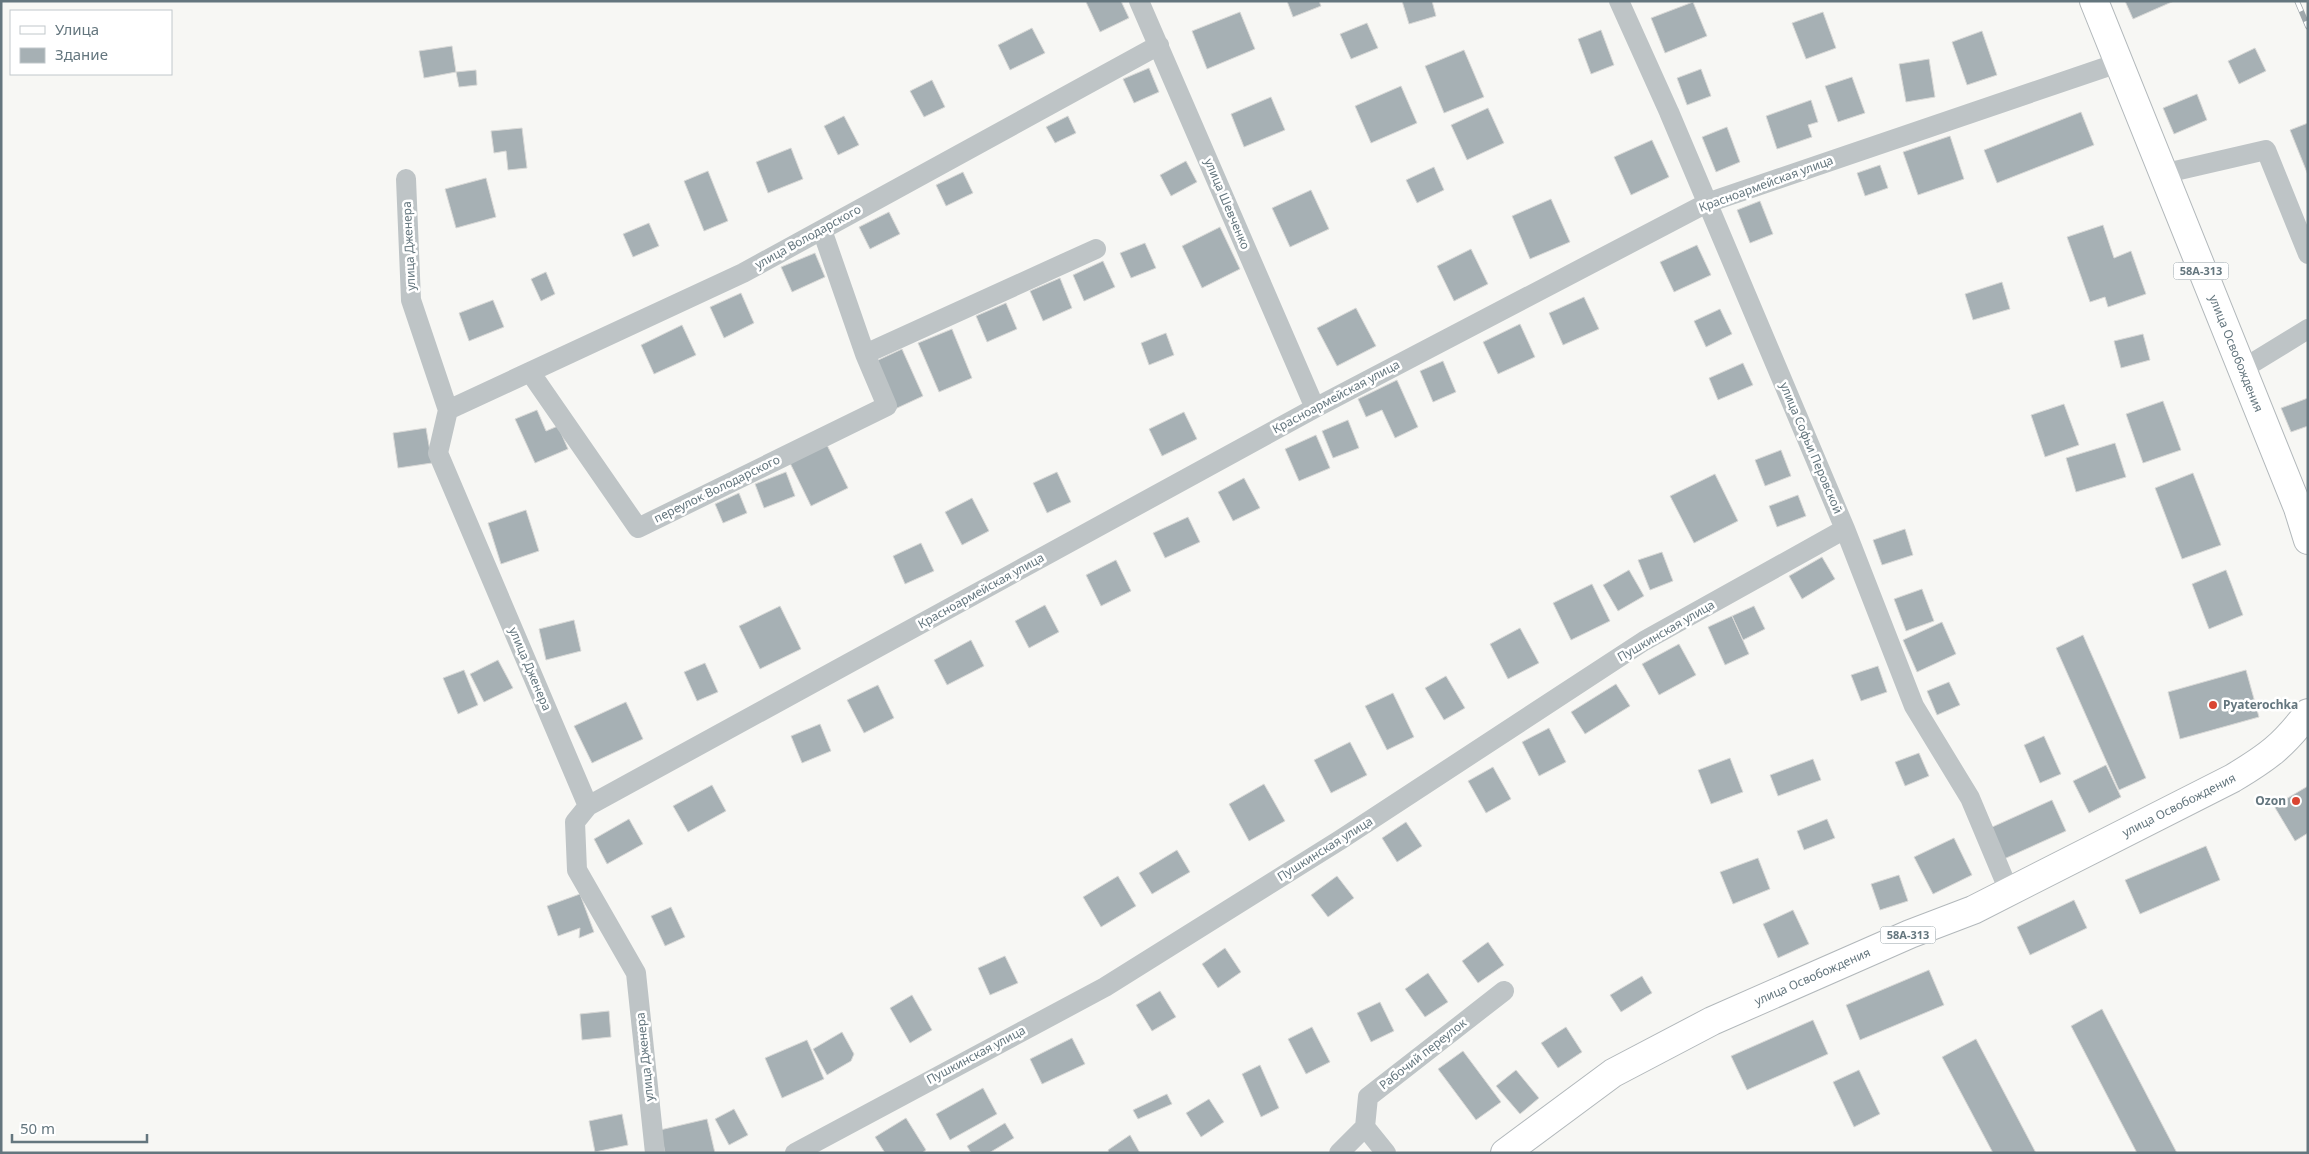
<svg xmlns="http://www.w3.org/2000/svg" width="2309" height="1154" viewBox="0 0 2309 1154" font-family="'Noto Sans',sans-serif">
  <rect width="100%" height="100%" fill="#f7f7f4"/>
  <!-- building -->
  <path fill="#a6b0b4" stroke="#d9d9d7" d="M1088 1H1121L1129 18 1100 32 1086 2Z
    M1287 1H1319L1321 6 1293 17Z
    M1402 1H1432L1436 16 1409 24Z
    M2125 1H2174L2133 19Z
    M1693 2 1707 36 1665 53 1651 18Z
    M1240 12 1255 49 1207 69 1192 31Z
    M1823 12 1836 48 1806 59 1792 23Z
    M1367 23 1378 48 1351 59 1340 34Z
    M1032 28 1045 53 1010 70 998 45Z
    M1601 30 1614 65 1591 74 1578 39Z
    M1982 31 1997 75 1967 85 1952 42Z
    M452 46 456 72 424 78 419 51Z
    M2255 48 2266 71 2239 84 2228 61Z
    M1464 50 1484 97 1444 113 1425 66Z
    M1929 59 1935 97 1906 102 1899 64Z
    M1149 68 1159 92 1134 103 1123 79Z
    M1701 69 1711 96 1687 105 1677 78Z
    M476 70 477 85 459 87 456 72Z
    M1852 77 1865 113 1838 122 1825 86Z
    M932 80 945 107 924 117 910 91Z
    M1401 86 1417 123 1371 143 1355 106Z
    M2197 94 2207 120 2174 134 2163 108Z
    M1271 97 1285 130 1244 147 1231 114Z
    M1811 100 1818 122 1808 125 1812 137 1777 149 1766 116Z
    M1488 108 1504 143 1467 160 1451 125Z
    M2081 112 2094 145 1997 183 1984 150Z
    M844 116 859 145 838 155 824 126Z
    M1068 116 1076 133 1055 143 1046 127Z
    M2308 123V175L2290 130Z
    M1727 127 1740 162 1716 172 1702 137Z
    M522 128 527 168 508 170 506 151 494 153 491 131Z
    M1950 136 1964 179 1918 195 1903 152Z
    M1652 140 1669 177 1631 195 1614 157Z
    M791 148 803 179 768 193 756 162Z
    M1186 161 1197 182 1171 196 1160 175Z
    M1880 165 1888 188 1865 196 1857 173Z
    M1434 167 1444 190 1417 203 1406 180Z
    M708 171 728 221 704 231 684 181Z
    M963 172 973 193 946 206 936 185Z
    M486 178 496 217 456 228 445 189Z
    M1311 190 1329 229 1290 247 1272 208Z
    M1551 199 1570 242 1530 259 1512 216Z
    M1760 201 1773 234 1750 243 1737 210Z
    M889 212 900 234 870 249 859 227Z
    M649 223 659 246 633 257 623 234Z
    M2103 225 2114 258 2131 251 2146 294 2108 307 2105 297 2090 302 2067 237Z
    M1220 227 1240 269 1202 288 1182 246Z
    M1145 243 1156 268 1131 278 1120 253Z
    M1697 245 1711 275 1674 292 1660 262Z
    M1471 249 1488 284 1454 301 1437 266Z
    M815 253 825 277 792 292 781 267Z
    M1103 261 1115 287 1084 301 1073 275Z
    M546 272 555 294 541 301 531 279Z
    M1060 278 1072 308 1043 321 1030 291Z
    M2002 282 2010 309 1973 320 1965 294Z
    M741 293 754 323 724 338 710 307Z
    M1584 297 1599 329 1563 345 1549 313Z
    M493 300 504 327 469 341 459 313Z
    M1006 303 1017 329 987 342 976 316Z
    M1356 308 1376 346 1337 366 1317 328Z
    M1720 309 1732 334 1706 347 1694 321Z
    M1520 324 1535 357 1498 374 1483 342Z
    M682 325 696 355 654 374 641 345Z
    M952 329 972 378 939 392 918 343Z
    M1166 333 1174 355 1149 365 1141 343Z
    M2143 334 2150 360 2121 368 2114 341Z
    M902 349 923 396 895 409 874 362Z
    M1443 361 1456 392 1433 402 1420 371Z
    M1743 363 1753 385 1718 400 1709 378Z
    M1397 380 1418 427 1395 438 1382 410 1366 417 1358 399Z
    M2308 398V426L2291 432 2281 408Z
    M2163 401 2181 450 2143 463 2126 414Z
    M2064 404 2079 445 2045 457 2031 415Z
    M537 410 546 431 558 426 568 449 535 463 515 419Z
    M1184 412 1197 439 1162 456 1149 429Z
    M1348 420 1359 448 1333 458 1322 431Z
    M426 428 432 463 398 468 393 433Z
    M1316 435 1330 468 1299 481 1285 449Z
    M2115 443 2126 477 2076 492 2066 458Z
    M827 445 848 488 811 506 790 463Z
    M1781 450 1791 476 1765 486 1755 460Z
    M786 472 795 496 764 508 755 484Z
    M1057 472 1071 502 1047 513 1033 483Z
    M2193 473 2221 545 2182 559 2155 488Z
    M1715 474 1738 521 1694 543 1670 496Z
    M1244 478 1260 508 1233 521 1218 492Z
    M739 493 747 513 723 523 715 504Z
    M1798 495 1806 516 1777 527 1769 506Z
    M972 498 989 531 962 545 945 512Z
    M526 510 539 551 501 564 488 523Z
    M1188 517 1200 542 1165 558 1153 533Z
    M1905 529 1913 555 1882 565 1873 540Z
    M921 543 934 571 905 584 893 556Z
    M1662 552 1673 581 1650 590 1638 560Z
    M1822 557 1835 579 1802 599 1789 576Z
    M1116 560 1131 591 1101 606 1086 575Z
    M1629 570 1644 596 1618 611 1603 585Z
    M2226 570 2243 615 2209 629 2192 584Z
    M1592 584 1610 621 1571 640 1553 603Z
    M1922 589 1934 621 1906 631 1894 599Z
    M1045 605 1059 632 1029 648 1015 621Z
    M780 606 801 649 760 669 739 626Z
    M1754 606 1765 629 1743 640 1732 616Z
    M1732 616 1749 654 1725 665 1708 627Z
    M574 620 581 651 546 660 539 629Z
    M1942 622 1956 654 1917 672 1903 640Z
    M1520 628 1539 663 1508 679 1490 644Z
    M2083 635 2146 778 2119 790 2056 648Z
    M971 640 984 666 947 685 934 660Z
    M1679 644 1696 675 1659 695 1642 664Z
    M498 660 513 688 484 702 470 674Z
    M705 663 718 692 697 701 684 672Z
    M1878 666 1887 692 1861 701 1851 675Z
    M464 670 478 705 458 714 443 678Z
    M2246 670 2259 717 2180 739 2168 692Z
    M1446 676 1465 708 1444 720 1425 688Z
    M1949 682 1960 705 1937 715 1927 691Z
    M1616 684 1630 706 1585 734 1571 712Z
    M878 685 894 718 864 733 847 700Z
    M1393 693 1414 737 1387 750 1365 706Z
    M626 702 643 739 592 763 574 726Z
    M820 724 831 751 802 763 791 736Z
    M1549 728 1566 762 1539 776 1522 742Z
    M2044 736 2061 774 2040 783 2024 745Z
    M1350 742 1367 775 1331 793 1314 760Z
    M1919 753 1929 776 1905 786 1895 762Z
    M1730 758 1743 792 1711 804 1698 770Z
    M1813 759 1821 780 1778 796 1770 775Z
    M2106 765 2121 797 2089 813 2073 781Z
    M1493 767 1511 799 1486 813 1468 781Z
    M1264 784 1285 821 1249 841 1229 804Z
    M712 785 726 811 688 832 673 806Z
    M2308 786V833L2295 841 2274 806Z
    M2052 800 2066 831 2004 859 1990 828Z
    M629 819 643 844 607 864 594 839Z
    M1827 819 1835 838 1804 850 1797 831Z
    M1406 822 1422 846 1397 862 1382 838Z
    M1954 838 1972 875 1933 894 1914 857Z
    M2206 846 2220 880 2140 914 2125 880Z
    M1177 850 1190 872 1152 894 1139 873Z
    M1758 858 1770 889 1733 904 1720 872Z
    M1899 875 1908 901 1880 910 1871 884Z
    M1118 876 1136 906 1101 927 1083 897Z
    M1337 876 1354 898 1328 917 1311 895Z
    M580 894 594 932 579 938 580 928 558 936 547 906Z
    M2074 900 2087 928 2030 955 2017 927Z
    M671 907 685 937 665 946 651 916Z
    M1793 910 1809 944 1778 958 1763 924Z
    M1488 942 1504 965 1478 983 1462 961Z
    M1225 948 1241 972 1218 988 1202 964Z
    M1005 956 1018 983 990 995 978 968Z
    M1929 970 1944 1005 1860 1040 1846 1005Z
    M1428 973 1448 1002 1425 1017 1405 989Z
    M1642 976 1652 993 1621 1012 1610 995Z
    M1160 991 1176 1017 1152 1031 1136 1005Z
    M912 995 932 1030 910 1043 890 1008Z
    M1380 1002 1394 1031 1371 1042 1357 1013Z
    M2102 1009 2177 1153H2137L2071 1026Z
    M609 1011 611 1037 582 1040 580 1014Z
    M1813 1020 1828 1054 1747 1090 1731 1056Z
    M1312 1027 1330 1062 1306 1074 1288 1039Z
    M1566 1027 1582 1052 1558 1068 1541 1043Z
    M842 1032 854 1054 851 1061 827 1075 813 1049Z
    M1072 1038 1085 1064 1042 1084 1030 1059Z
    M1976 1039 2036 1153H1993L1942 1057Z
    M807 1040 824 1079 782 1098 765 1058Z
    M1463 1051 1501 1102 1476 1120 1438 1069Z
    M1260 1065 1279 1108 1261 1117 1242 1074Z
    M1516 1070 1539 1098 1520 1114 1496 1086Z
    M1859 1070 1880 1114 1854 1127 1833 1082Z
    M983 1088 997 1114 950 1140 936 1114Z
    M1167 1094 1172 1104 1138 1119 1133 1110Z
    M1209 1099 1224 1122 1201 1137 1186 1113Z
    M734 1109 748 1135 729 1145 715 1119Z
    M622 1114 628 1145 595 1152 589 1121Z
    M906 1118 926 1150 922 1153H885L875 1137Z
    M707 1119 715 1153H665L660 1130Z
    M1005 1123 1014 1138 989 1153H971L967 1146Z
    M1130 1135 1140 1153H1109L1108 1150Z"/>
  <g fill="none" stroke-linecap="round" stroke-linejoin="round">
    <!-- primary casing -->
    <g stroke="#b2b8bb" stroke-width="30">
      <g id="primary">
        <path id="s1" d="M2094 1 2298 508 2308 540"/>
        <path id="s2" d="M1505 1153 1613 1073 1712 1021 1910 934 1973 910 2233 778C2268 757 2283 746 2308 713"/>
      </g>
    </g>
    <!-- minor -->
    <path stroke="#bec4c6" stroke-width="20" d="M1139 1 1315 408
      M1619 1 1669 112 1845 529 1914 706 1970 798 2009 891
      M2162 174 2266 150 2308 254
      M406 179 411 300 448 410 438 453 588 806 575 822 577 870 636 973 655 1153
      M822 230 865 354
      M2241 370 2308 329
      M530 372 638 528 887 406 865 354 1096 249
      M448 410 743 273 1159 45
      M588 806 1315 408 1707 203 2118 63
      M795 1153 1105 987 1340 840 1644 641 1845 529
      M1339 1153 1365 1127
      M1386 1153 1365 1127 1368 1097 1504 991"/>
    <!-- primary -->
    <use href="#primary" stroke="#fff" stroke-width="28"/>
    <!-- rail casing -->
    <g stroke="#a0a8ac" stroke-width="5.5">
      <path id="rail" d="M2297 1 2308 27"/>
    </g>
    <!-- rail -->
    <use href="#rail" stroke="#fff" stroke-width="4" stroke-dasharray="11" stroke-linecap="butt"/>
  </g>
  <!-- markers -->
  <g fill="#da4532" stroke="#fff" stroke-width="2">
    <circle cx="2213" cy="705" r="5"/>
    <circle cx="2296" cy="801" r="5"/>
  </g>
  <g text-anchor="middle" stroke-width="5" stroke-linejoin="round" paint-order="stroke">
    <!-- shield labels -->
    <g fill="#fff" stroke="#929fa5" stroke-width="1">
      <rect x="2173.5" y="262.5" width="55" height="17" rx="4"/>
      <rect x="1880.5" y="926.5" width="55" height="17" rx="4"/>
    </g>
    <g font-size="11" font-weight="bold" fill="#64767e">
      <text x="2201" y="275">58А-313</text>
      <text x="1908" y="939">58А-313</text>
    </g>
    <!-- street labels -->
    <g font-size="12" fill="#64767e" stroke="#fff">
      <text transform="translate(1766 184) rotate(-20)" y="4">Красноармейская улица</text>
      <text transform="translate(1227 204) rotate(67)" y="4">улица Шевченко</text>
      <text transform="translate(808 237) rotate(-29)" y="4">улица Володарского</text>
      <text transform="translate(409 246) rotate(-93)" y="4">улица Дженера</text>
      <text dy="4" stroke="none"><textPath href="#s1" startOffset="380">улица Освобождения</textPath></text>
      <text transform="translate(1336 397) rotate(-28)" y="4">Красноармейская улица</text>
      <text transform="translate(1811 448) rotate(67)" y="4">улица Софьи Перовской</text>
      <text transform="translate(717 489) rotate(-26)" y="4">переулок Володарского</text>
      <text transform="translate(981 591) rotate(-29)" y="4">Красноармейская улица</text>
      <text transform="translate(1666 631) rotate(-30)" y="4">Пушкинская улица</text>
      <text transform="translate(530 669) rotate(67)" y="4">улица Дженера</text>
      <text dy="4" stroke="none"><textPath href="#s2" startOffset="761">улица Освобождения</textPath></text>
      <text transform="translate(1325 849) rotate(-32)" y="4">Пушкинская улица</text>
      <text dy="4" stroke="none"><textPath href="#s2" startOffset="356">улица Освобождения</textPath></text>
      <text transform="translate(1423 1054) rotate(-38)" y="4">Рабочий переулок</text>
      <text transform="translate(976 1055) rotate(-28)" y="4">Пушкинская улица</text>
      <text transform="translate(645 1057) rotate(-96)" y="4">улица Дженера</text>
    </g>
    <!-- poi labels -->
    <g font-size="12" font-weight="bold" fill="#64767e" stroke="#fff" text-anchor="start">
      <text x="2223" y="709">Pyaterochka</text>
      <text x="2286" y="805" text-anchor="end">Ozon</text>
    </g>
  </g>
  <!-- border -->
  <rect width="2309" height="1154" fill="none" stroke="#64767e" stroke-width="5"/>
  <!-- legend -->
  <rect x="10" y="10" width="162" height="65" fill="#ffffff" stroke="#c1c8cb"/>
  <rect x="20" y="26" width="25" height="8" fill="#ffffff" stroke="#c1c8cb"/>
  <text x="55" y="35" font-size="15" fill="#64767e">Улица</text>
  <rect x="20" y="48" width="25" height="15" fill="#a6b0b4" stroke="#c1c8cb"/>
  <text x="55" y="60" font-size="15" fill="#64767e">Здание</text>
  <!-- scale -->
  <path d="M12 1134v8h135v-8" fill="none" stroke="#64767e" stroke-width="2.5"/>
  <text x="20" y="1134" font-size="15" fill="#64767e" stroke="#ffffff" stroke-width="4" paint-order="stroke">50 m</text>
</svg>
